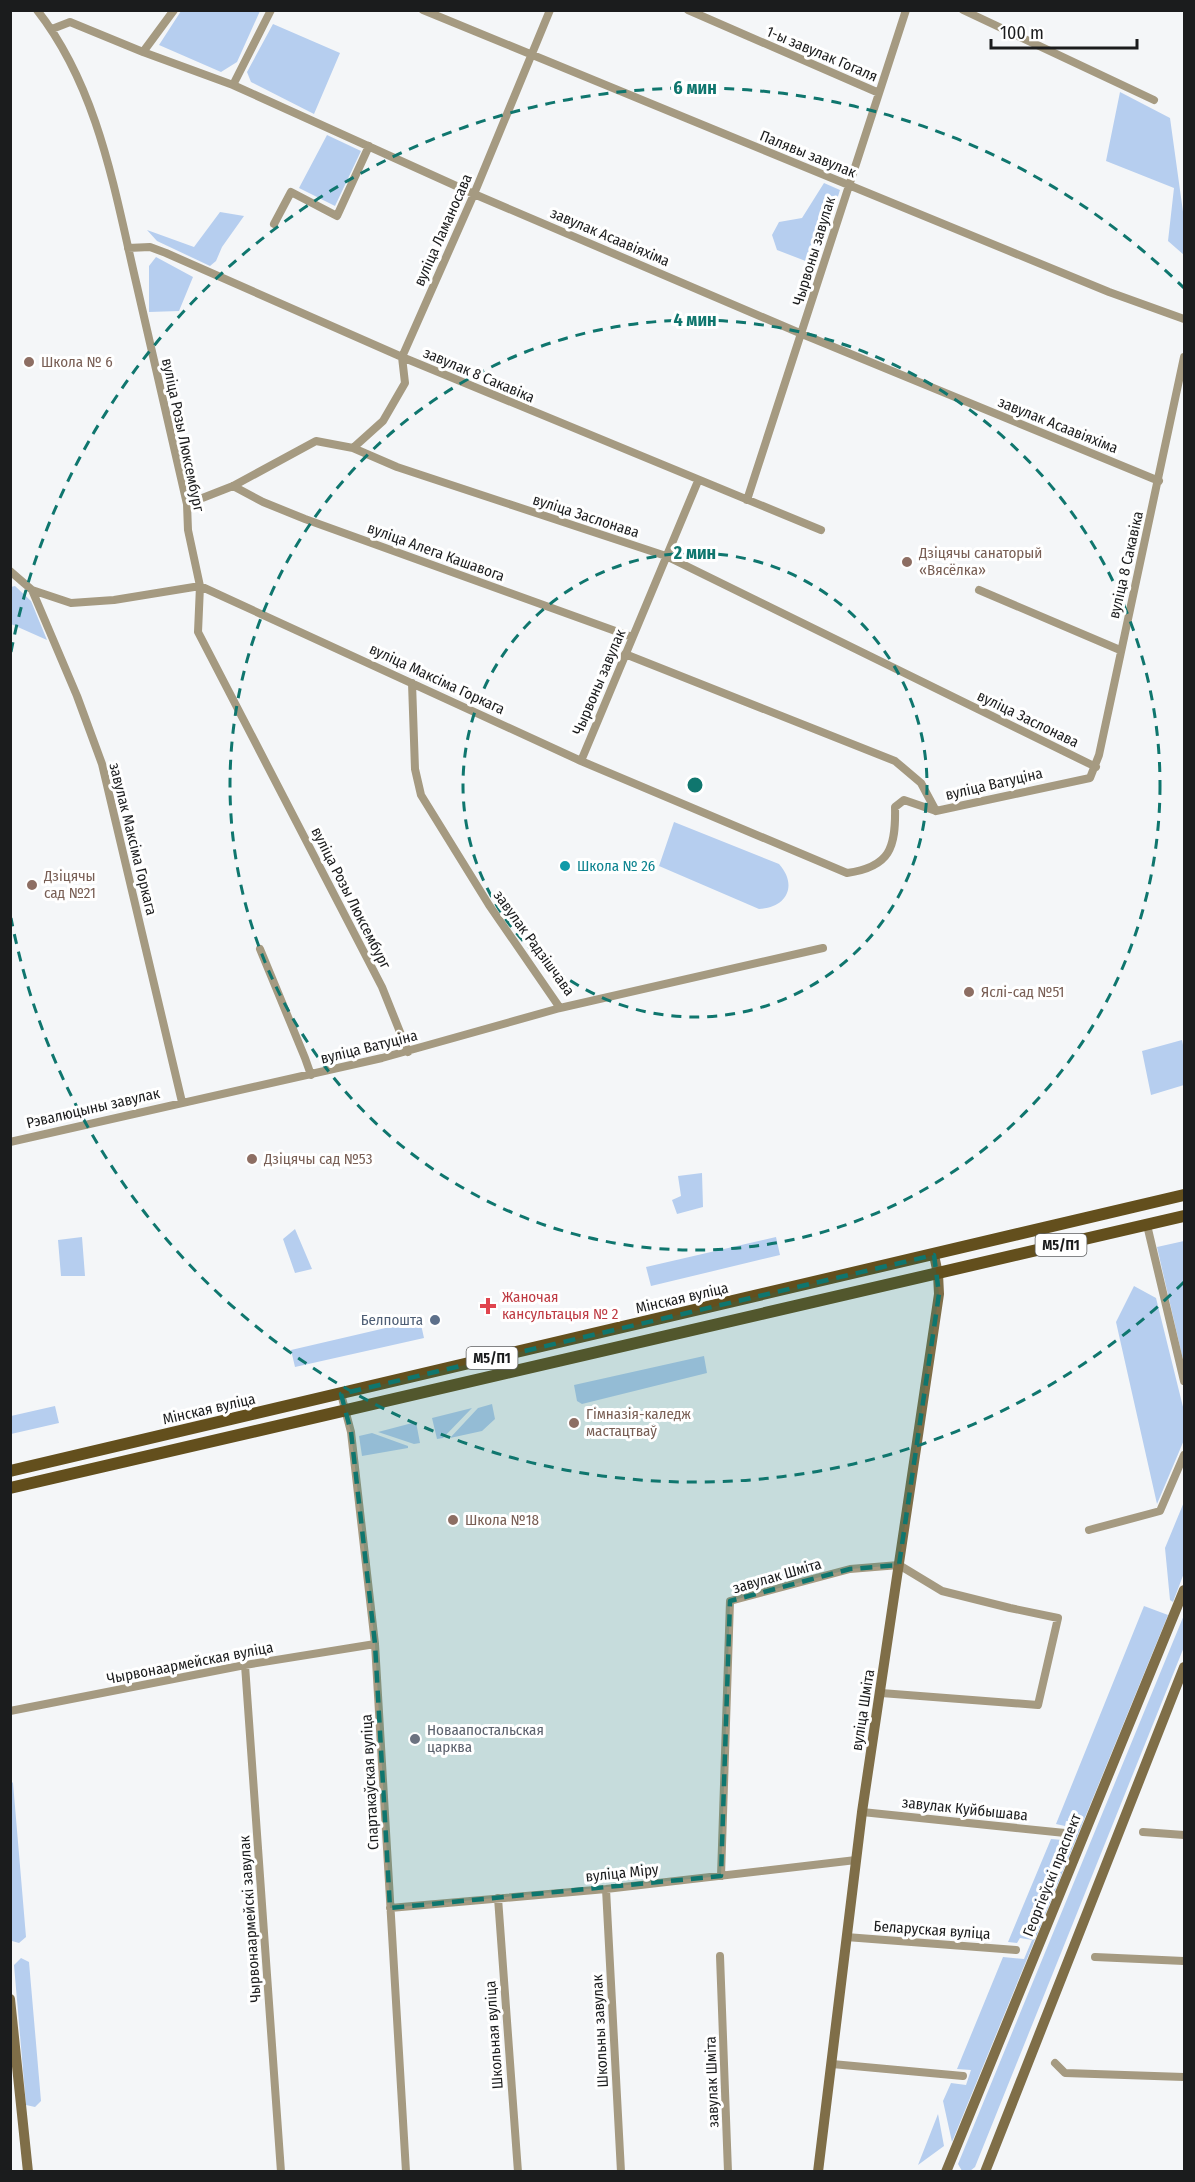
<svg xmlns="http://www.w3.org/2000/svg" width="1195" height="2182" viewBox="0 0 1195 2182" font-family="'Fira Sans Condensed',sans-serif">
  <rect width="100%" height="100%" fill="#f4f6f8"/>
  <!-- green -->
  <path fill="#b6ceef" d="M181 11V10L260 11 237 62 221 72 159 45Z
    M273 24 340 53 314 114 251 82 247 72Z
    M1120 92 1170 118 1184 219V255L1168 241 1174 188 1106 161Z
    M327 135 361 151 335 206 299 188Z
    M824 183 840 190 816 265 777 250 772 235 779 222 802 218Z
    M220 212 244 216 222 247 216 261 210 266 157 241 147 230 194 247Z
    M156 257 193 277 179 311 149 312V266Z
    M15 586 31 601 47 640 11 624V587Z
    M674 822 779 864C798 885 787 908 759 909L659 866Z
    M1182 1040 1184 1050V1085L1151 1095 1142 1051Z
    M702 1173 703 1207 677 1214 672 1200 681 1196 678 1176Z
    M295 1229 312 1269 295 1273 283 1239Z
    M82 1237 85 1276H61L58 1240Z
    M776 1237 780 1255 651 1286 646 1267Z
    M1184 1241V1364L1157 1247Z
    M1134 1286 1156 1298 1184 1411V1440L1157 1504 1116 1322Z
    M420 1320 424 1338 295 1367 291 1350Z
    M704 1356 707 1373 582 1404 577 1401 574 1385Z
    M492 1404 495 1419 482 1431 450 1438 478 1408Z
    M55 1406 59 1423 11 1434V1416Z
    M472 1408 443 1438 437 1439 432 1418Z
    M416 1422 420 1443 414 1444 378 1432Z
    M372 1433 408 1446V1448L362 1456 359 1436Z
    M1184 1502V1573L1173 1602 1170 1600 1165 1548Z
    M1144 1606 1168 1615 952 2142 943 2101 951 2083 966 2085 971 2070 957 2069 1003 1957 1024 1959 1032 1940 1020 1938 1017 1943 1008 1942 1051 1839 1073 1841 1080 1823 1066 1821 1065 1826 1056 1824Z
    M1184 1615V1647L975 2167 970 2171H962L958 2164Z
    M11 1781 13 1783 26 1937 19 1943 12 1941 11 1926Z
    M21 1958 29 1962 41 2101 35 2107 26 2105 14 1965Z
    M938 2114 944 2146 918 2165Z"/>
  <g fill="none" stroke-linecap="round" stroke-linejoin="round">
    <!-- street -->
    <path stroke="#a59a81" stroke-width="8" d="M37 10C98 88 114 188 136 282 153 356 170 430 187 504L188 530 200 586 198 632 382 987 408 1052
      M423 10 1109 292 1184 319
      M688 10 879 93
      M963 10 1154 100
      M52 29 70 22 143 52 233 85 474 194 802 334 1159 481
      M143 52 174 10
      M233 85 271 10
      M274 224 291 192 337 216 369 146
      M128 248 150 247 166 253 402 357 821 530
      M353 448 383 421 405 383 402 357 474 194 550 10
      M233 486 263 502 305 519 632 637
      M747 500 906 10
      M187 504 233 486 316 441 353 448 397 467 666 556 1096 767
      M10 571 32 590 71 603 114 600 200 586 581 761 847 873C890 867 896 848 895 807L904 800 936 811 1090 778 1099 755 1184 357
      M32 590 77 696 102 764 182 1102
      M979 590 1120 650
      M625 654 895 761 921 783 936 811
      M412 683 415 769 421 795 489 905 560 1008
      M581 761 698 481
      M260 949 305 1058 311 1075
      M10 1142 382 1058 560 1008 823 948
      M1147 1225 1184 1381
      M341 1394 351 1432 375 1644 406 2172
      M1089 1530 1160 1511 1184 1455
      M245 1665 281 2172
      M10 1711 245 1665 375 1644
      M862 1812 1065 1833
      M1143 1832 1184 1835
      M721 1876 730 1601 850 1569 899 1565 942 1591 1010 1608 1058 1618 1038 1705 881 1693
      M606 1889 621 2172
      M498 1898 518 2172
      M390 1908 606 1889 856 1860
      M846 1937 1016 1950
      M720 1956 728 2172
      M1095 1957 1184 1961
      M1055 2063 1065 2073 1184 2077
      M832 2064 963 2076"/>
    <!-- secondary -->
    <path stroke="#7f6e48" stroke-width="10" d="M10 1999 28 2172
      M818 2172 862 1812 939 1294 938 1274 934 1255
      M946 2172 1184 1590
      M985 2172 1184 1667"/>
    <!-- primary -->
    <path stroke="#634f1d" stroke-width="12" d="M10 1471 1184 1195
      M10 1488 1184 1216"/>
  </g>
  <!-- marked area -->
  <path fill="#0f766e" fill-opacity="0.2" stroke="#0f766e" stroke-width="4.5" stroke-dasharray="12 8" stroke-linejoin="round" d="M934 1255 939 1294 899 1565 850 1569 730 1601 721 1876 390 1908 375 1644 351 1432 341 1394Z"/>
  <!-- distance rings -->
  <g fill="none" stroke="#0f766e" stroke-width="3" stroke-dasharray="10 8">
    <circle cx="695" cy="785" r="232"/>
    <circle cx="695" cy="785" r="465"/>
    <path d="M1184 1282A697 697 0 0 1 11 918M11 652A697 697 0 0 1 1184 288"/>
  </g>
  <!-- markers -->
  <g fill="#8d6e63" stroke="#fff" stroke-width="2">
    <circle cx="29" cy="362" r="6"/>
    <circle cx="907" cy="562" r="6"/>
    <circle cx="32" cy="885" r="6"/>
    <circle cx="969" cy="992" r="6"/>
    <circle cx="252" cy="1159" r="6"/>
    <circle cx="574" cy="1423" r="6"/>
    <circle cx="453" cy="1520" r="6"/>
  </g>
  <circle fill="#0f9aa8" stroke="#fff" stroke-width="2" cx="565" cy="866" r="6"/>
  <path fill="#e0444e" stroke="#fff" stroke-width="2" d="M485 1297h6v6h6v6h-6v6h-6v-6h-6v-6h6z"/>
  <circle fill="#5c6f8a" stroke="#fff" stroke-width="2" cx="435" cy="1320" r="6"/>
  <circle fill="#6b7280" stroke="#fff" stroke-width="2" cx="415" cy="1739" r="6"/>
  <g text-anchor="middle" stroke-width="6" stroke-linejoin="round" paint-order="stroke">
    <!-- shield labels -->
    <g fill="#fff" stroke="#5f6061" stroke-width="1.5">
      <rect x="1035.5" y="1234" width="51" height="22" rx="4.5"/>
      <rect x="466.5" y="1347" width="51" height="22" rx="4.5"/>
    </g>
    <g font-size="14" font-weight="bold" fill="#1b1c1d">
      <text x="1061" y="1250">М5/П1</text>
      <text x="492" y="1363">М5/П1</text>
    </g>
    <!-- street labels -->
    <g font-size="15" fill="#1b1c1d" stroke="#fff">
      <text transform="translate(822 54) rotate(23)" y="5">1-ы завулак Гогаля</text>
      <text transform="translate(808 154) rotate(22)" y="5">Палявы завулак</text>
      <text transform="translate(443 230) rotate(-66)" y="5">вуліца Ламаносава</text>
      <text transform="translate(610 237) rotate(23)" y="5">завулак Асаавіяхіма</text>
      <text transform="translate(814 251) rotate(-73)" y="5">Чырвоны завулак</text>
      <text transform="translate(479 375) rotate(23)" y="5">завулак 8 Сакавіка</text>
      <text transform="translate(1058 425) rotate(22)" y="5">завулак Асаавіяхіма</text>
      <text transform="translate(183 435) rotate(78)" y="5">вуліца Розы Люксембург</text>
      <text transform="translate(586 516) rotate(18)" y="5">вуліца Заслонава</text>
      <text transform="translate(436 552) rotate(20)" y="5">вуліца Алега Кашавога</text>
      <text transform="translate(1126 565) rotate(-77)" y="5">вуліца 8 Сакавіка</text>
      <text transform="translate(437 679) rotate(25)" y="5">вуліца Максіма Горкага</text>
      <text transform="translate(599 682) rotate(-67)" y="5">Чырвоны завулак</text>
      <text transform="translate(1028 719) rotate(26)" y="5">вуліца Заслонава</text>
      <text transform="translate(994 784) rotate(-13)" y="5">вуліца Ватуціна</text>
      <text transform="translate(133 839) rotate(76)" y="5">завулак Максіма Горкага</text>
      <text transform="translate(351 898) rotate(63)" y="5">вуліца Розы Люксембург</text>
      <text transform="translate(534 943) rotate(54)" y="5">завулак Радзішчава</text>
      <text transform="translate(369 1047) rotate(-14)" y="5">вуліца Ватуціна</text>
      <text transform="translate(93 1108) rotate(-13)" y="5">Рэвалюцыны завулак</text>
      <text transform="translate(682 1298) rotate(-13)" y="5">Мінская вуліца</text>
      <text transform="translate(209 1409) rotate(-13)" y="5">Мінская вуліца</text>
      <text transform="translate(777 1576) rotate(-16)" y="5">завулак Шміта</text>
      <text transform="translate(190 1663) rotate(-11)" y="5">Чырвонаармейская вуліца</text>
      <text transform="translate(863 1710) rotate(-81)" y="5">вуліца Шміта</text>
      <text transform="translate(370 1782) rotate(-93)" y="5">Спартакаўская вуліца</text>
      <text transform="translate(965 1809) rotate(6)" y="5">завулак Куйбышава</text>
      <text transform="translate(622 1873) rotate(-6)" y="5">вуліца Міру</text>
      <text transform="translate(1052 1875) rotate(-68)" y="5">Георгіеўскі праспект</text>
      <text transform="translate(250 1919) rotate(-94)" y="5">Чырвонаармейскі завулак</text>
      <text transform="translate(932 1930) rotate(4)" y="5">Беларуская вуліца</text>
      <text transform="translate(600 2031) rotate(-93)" y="5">Школьны завулак</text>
      <text transform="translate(494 2035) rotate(-94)" y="5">Школьная вуліца</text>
      <text transform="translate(712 2082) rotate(-92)" y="5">завулак Шміта</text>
    </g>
    <!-- education labels -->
    <g font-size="15" fill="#785e54" stroke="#fff" text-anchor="start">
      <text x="41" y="367">Школа № 6</text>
      <text x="919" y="558">Дзіцячы санаторый<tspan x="919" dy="17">«Вясёлка»</tspan></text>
      <text x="44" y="881">Дзіцячы<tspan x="44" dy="17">сад №21</tspan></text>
      <text x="981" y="997">Яслі-сад №51</text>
      <text x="264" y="1164">Дзіцячы сад №53</text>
      <text x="586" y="1419">Гімназія-каледж<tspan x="586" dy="17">мастацтваў</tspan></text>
      <text x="465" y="1525">Школа №18</text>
    </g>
    <!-- culture labels -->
    <g font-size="15" fill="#0d838f" stroke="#fff" text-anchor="start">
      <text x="577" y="871">Школа № 26</text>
    </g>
    <!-- health labels -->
    <g font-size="15" fill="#be3a42" stroke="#fff" text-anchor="start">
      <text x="502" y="1302">Жаночая<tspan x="502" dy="17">кансультацыя № 2</tspan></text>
    </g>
    <!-- service labels -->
    <g font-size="15" fill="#4e5e75" stroke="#fff" text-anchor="end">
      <text x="423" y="1325">Белпошта</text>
    </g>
    <!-- worship labels -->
    <g font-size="15" fill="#5b616d" stroke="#fff" text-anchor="start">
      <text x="427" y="1735">Новаапостальская<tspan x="427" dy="17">царква</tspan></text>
    </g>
  </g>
  <circle cx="695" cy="785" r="9" fill="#0f766e" stroke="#fff" stroke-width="3"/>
  <g font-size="18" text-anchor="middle" font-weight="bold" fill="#0f766e" stroke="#fff" stroke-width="6" stroke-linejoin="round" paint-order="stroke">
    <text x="695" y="94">6 мин</text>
    <text x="695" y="326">4 мин</text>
    <text x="695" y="559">2 мин</text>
  </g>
  <!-- border -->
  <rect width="1195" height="2182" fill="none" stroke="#1b1c1d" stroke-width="24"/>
  <!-- scale -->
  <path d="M991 39v9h146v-9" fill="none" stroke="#1b1c1d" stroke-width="3"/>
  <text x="1000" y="39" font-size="18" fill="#1b1c1d" stroke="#ffffff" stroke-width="4.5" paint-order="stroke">100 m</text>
</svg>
